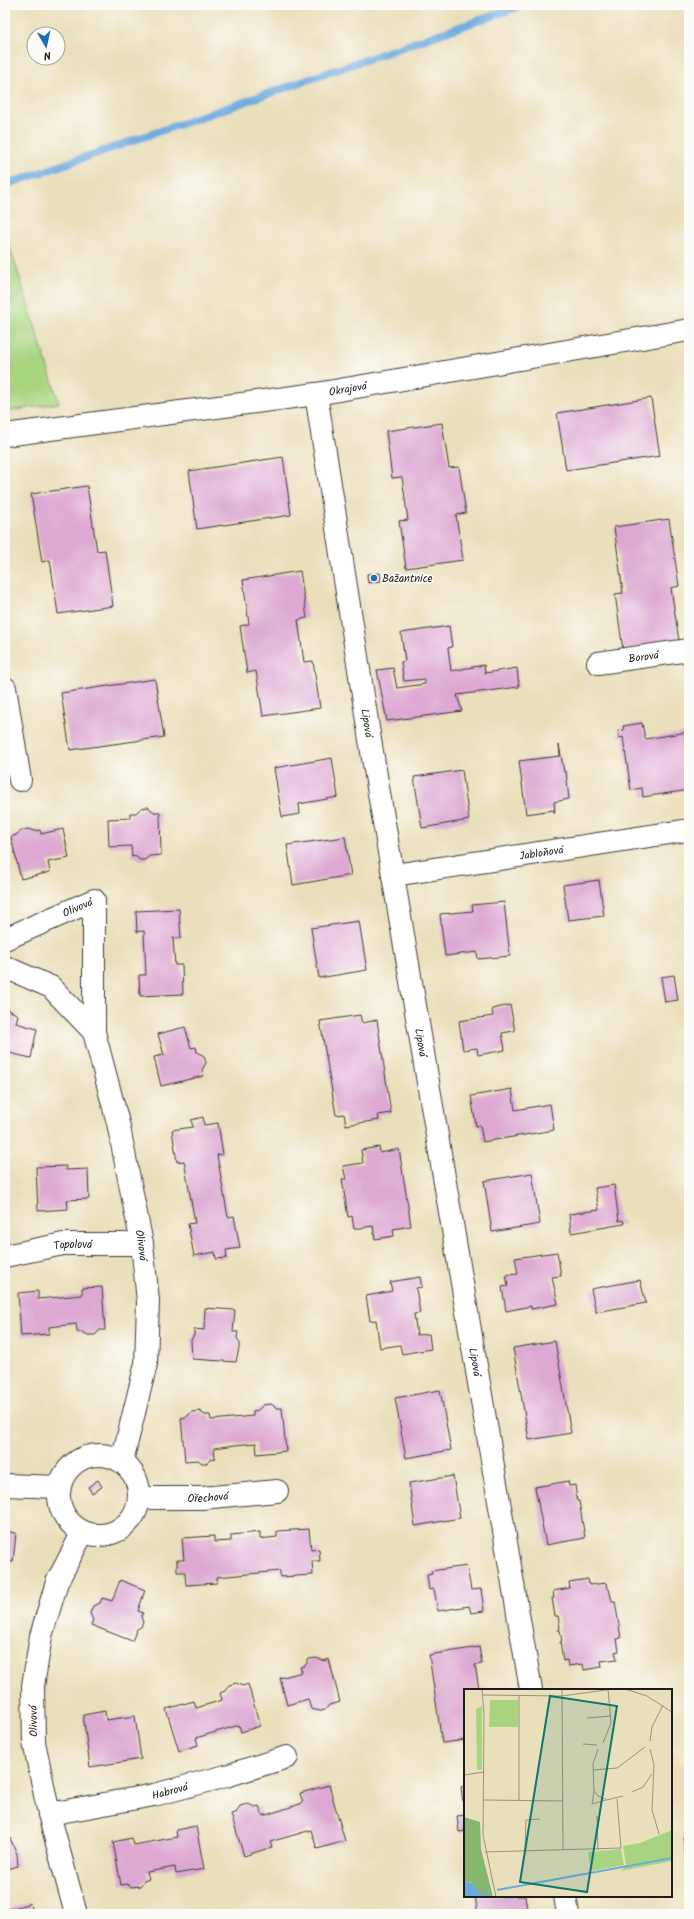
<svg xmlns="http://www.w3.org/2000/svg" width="694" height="1919" viewBox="0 0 694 1919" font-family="Kalam,sans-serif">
  <rect width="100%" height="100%" fill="#fdfcf7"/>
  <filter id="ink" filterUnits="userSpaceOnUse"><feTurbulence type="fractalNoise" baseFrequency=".025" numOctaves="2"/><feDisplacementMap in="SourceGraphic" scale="8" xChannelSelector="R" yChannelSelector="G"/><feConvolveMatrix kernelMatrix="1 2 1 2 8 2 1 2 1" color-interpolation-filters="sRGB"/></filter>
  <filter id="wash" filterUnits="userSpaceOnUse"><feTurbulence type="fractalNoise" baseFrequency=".012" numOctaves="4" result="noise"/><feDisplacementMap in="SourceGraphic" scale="16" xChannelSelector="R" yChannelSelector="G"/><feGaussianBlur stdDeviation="0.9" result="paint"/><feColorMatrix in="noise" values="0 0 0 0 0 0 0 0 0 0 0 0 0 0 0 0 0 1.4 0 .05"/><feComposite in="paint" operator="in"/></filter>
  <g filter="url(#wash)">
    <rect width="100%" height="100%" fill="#eadfbb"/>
    <!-- green -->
    <path fill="#a8d480" stroke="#62784e" d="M5 231 59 403 5 412Z"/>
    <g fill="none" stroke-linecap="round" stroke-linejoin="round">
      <!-- stream -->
      <path stroke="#6dabdf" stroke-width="8" d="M5 185 523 5"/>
    </g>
    <g id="blocks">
      <!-- building -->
      <path fill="#dda9d3" d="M651 398 660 456 566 470 557 413Z
        M442 423 449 468 459 467 466 513 456 515 463 560 406 568 399 521 408 520 402 477 392 478 386 431Z
        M283 457 291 515 197 529 189 471Z
        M87 486 97 551 105 550 113 606 58 614 50 560 42 562 31 494Z
        M669 519 679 586 671 588 679 641 623 650 615 594 623 593 614 527Z
        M300 571 307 618 298 620 304 662 313 661 320 708 263 716 256 671 247 673 240 626 249 624 243 580Z
        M380 573 381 581 368 583 367 574Z
        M449 626 452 647 448 648 451 671 484 665 485 673 517 668 519 687 457 695 462 711 387 721 377 670 393 668 397 688 425 684V679L404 681 401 662 405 661 401 633Z
        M155 679 164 737 70 750 61 693Z
        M686 716H689V790L643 797 642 788 631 790 623 737 619 738 618 731 624 730 623 726 642 723 645 739 688 732Z
        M559 745 564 772H566L569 799 554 802 555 813H554V810L526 814 519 761 560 756Z
        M332 758 338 797 299 804 300 814 282 817 274 768Z
        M462 770 469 820 422 828 414 777Z
        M148 807 154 812H160L161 855 149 856 145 860H140L135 856 132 857 131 846 109 847 108 819 130 818V813H136L141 808Z
        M28 829 34 831 40 830 41 834 63 829 69 858 48 862 50 872 21 879 11 837 16 835 21 831Z
        M345 837 351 875 293 885 287 845Z
        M599 880 604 916 568 920 563 885Z
        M504 902 510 956 478 959 477 952 445 956 440 914 473 911 472 905Z
        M179 909 181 938H173L175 965H182L183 994 140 996 139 975H146L144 931 137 932 136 911Z
        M359 921 367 970 319 978 311 928Z
        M674 975 678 1000 665 1002 661 977Z
        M510 1005 515 1031 502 1033 505 1050 478 1055 477 1048 463 1050 459 1021 493 1016 492 1009Z
        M5 1008 18 1015 16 1023 37 1029 31 1058 9 1053 8 1057 5 1056Z
        M360 1015 362 1023 377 1020 391 1113 378 1115 379 1120 346 1125 344 1114 336 1115 320 1021Z
        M185 1027 191 1048 196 1047 197 1052 204 1056 206 1063 202 1070 203 1076 161 1086 154 1057 164 1055 158 1034Z
        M512 1089 515 1110 550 1104 554 1130 483 1142 480 1125 476 1126 471 1096Z
        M203 1117 204 1125 218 1123 223 1154 217 1155 228 1217 234 1216 240 1248 226 1250 227 1258 216 1259 215 1252 194 1256 188 1224 195 1223 184 1161 177 1162 172 1130 193 1127 191 1120Z
        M379 1147 380 1153 399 1149 411 1226 393 1229 394 1236 375 1239 373 1226 354 1229 352 1216 348 1217 342 1179H346L343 1166 363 1163 361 1150Z
        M66 1166V1170L88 1169 89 1199 67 1200 68 1209 38 1211 36 1167Z
        M532 1173 540 1224 492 1232 484 1181Z
        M614 1185 619 1221 623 1220 624 1224 571 1233 569 1214 599 1210 595 1188Z
        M557 1252 561 1276 552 1277 558 1304 531 1309V1306L506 1311 502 1287 508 1286 506 1275 518 1274 515 1258Z
        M420 1277 422 1287 416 1288 420 1313 414 1314 417 1335 429 1334 431 1349 402 1354 400 1345 380 1348 376 1320 370 1321 366 1296 392 1291 390 1282Z
        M640 1280 646 1303 596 1312 591 1289Z
        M102 1287 105 1330H100L95 1335H88L82 1332H77L76 1324 49 1327V1334L21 1336 18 1293 38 1291V1299L82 1295V1288Z
        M205 1308 235 1310 233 1332H238L237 1338 240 1343 236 1362 192 1359 191 1340 194 1335V1329L204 1330Z
        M555 1341 571 1433 529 1440 513 1348Z
        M440 1390 451 1450 406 1458 395 1398Z
        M271 1404 277 1408H282L286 1451 257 1454 256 1443 235 1445 214 1448 215 1458 211 1459 207 1463H202L198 1460 185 1461 181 1418 186 1417 192 1412 199 1411 205 1415H210L211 1420 253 1416V1411L258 1410 263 1405Z
        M453 1476 460 1518 415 1526 409 1483Z
        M98 1480 102 1487 92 1493 88 1487Z
        M568 1481 569 1486 575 1485 577 1501H579L585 1538 546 1545 535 1487Z
        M309 1529 311 1550 319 1549 320 1561H312L313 1575 280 1577V1571L217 1577V1583L186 1585 185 1572H177V1560H184L182 1538 214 1536V1542L231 1541V1535L260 1532V1539L277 1537V1531Z
        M5 1531 16 1533 13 1562 5 1561Z
        M467 1566 471 1590 481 1589 484 1611 471 1613 469 1606 438 1611 434 1589 429 1590 427 1575 432 1574 431 1571Z
        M588 1579 589 1585 606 1583 607 1589H609L612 1601H615L621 1638 617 1639 619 1651 615 1652 617 1659 601 1661 602 1667 584 1670 583 1664 568 1666 567 1660 563 1661 560 1642H562L560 1630H558L560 1628 558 1616H555L552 1598H554L553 1591 570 1588 569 1582Z
        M120 1580 145 1590 138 1611 143 1613 141 1617 143 1622 141 1627 137 1629 132 1641 91 1625 93 1620 90 1613 93 1606 100 1603 102 1598 112 1601Z
        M479 1647 482 1664 475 1665 479 1689 486 1688V1690H465V1740L442 1743 429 1655Z
        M317 1658 324 1661 329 1659 340 1702 329 1705 325 1710 320 1711 311 1709 308 1699 287 1705 280 1678 302 1672 300 1667 305 1666 309 1659Z
        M236 1683 243 1686 248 1684 260 1726 241 1732 239 1725 196 1738 198 1745 179 1751 166 1709 194 1701 196 1708 222 1700 220 1693 225 1691 229 1685Z
        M105 1711 106 1720 135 1716 141 1759 90 1767 83 1715Z
        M329 1785 345 1841 317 1849 311 1830 270 1842 272 1847 244 1856 231 1814 236 1813 240 1806 248 1804 255 1807 259 1806 263 1816 303 1803 300 1793Z
        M465 1786V1810H464L461 1787Z
        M465 1815V1831L459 1832 457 1816Z
        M196 1826 204 1869 176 1874 175 1867 147 1872 149 1879 144 1881 140 1886 132 1887 126 1884 121 1885 113 1842 132 1838 134 1845 177 1837 176 1830Z
        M689 1836V1872H688L683 1837Z
        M10 1838 17 1854 18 1866 5 1870V1839Z
        M475 1896H525L527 1909 505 1913 506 1914H478Z
        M30 1903 34 1914H5V1911Z"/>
    </g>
  </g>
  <g filter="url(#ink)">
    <use href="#blocks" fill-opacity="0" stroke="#3b3934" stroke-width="1"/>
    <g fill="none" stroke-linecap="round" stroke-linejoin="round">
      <!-- minor casing -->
      <g stroke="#3b3934" stroke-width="24">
        <g id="minor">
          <path id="s1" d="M316 394 370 740 531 1690"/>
          <path id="s2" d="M5 435 316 394 689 330"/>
          <path id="s3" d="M598 663 689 650"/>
          <path d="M5 688 20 780"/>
          <path id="s4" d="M394 875 689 830"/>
          <path id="s5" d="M5 939 94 900V1032"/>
          <path id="s6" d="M5 967 51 987 94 1032 118 1123 142 1244 148 1301 146 1364 122 1461"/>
          <path id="s7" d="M5 1256 63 1244H142"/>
          <circle cx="99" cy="1495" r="40"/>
          <path d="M5 1485 59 1487"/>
          <path id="s8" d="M140 1498H202L277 1491"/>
          <path id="s9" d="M49 1814 154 1795 226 1776 287 1757"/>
          <path d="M565 1896 568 1914"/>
          <path d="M76 1914 49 1814 34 1742 33 1686 41 1636 57 1582 83 1532"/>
        </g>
      </g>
      <!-- minor -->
      <use href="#minor" stroke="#fff" stroke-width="22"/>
    </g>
  </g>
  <!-- markers -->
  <circle fill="#1f6fb2" stroke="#fdfcf7" stroke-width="1.5" cx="374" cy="578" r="4"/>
  <g text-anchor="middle" stroke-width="3.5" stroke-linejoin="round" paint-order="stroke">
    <!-- street labels -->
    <g font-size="11" fill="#1c1c1c" stroke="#fdfcf7">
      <text dy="4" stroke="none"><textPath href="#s2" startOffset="346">Okrajová</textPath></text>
      <text dy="4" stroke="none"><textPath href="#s3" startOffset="46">Borová</textPath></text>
      <text dy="4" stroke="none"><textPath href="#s1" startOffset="333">Lipová</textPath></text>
      <text dy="4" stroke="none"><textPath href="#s4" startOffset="149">Jabloňová</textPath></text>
      <text dy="4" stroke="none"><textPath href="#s5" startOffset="79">Olivová</textPath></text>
      <text dy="4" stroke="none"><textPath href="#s1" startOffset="657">Lipová</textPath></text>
      <text dy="4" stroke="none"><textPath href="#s6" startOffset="331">Olivová</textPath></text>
      <text dy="4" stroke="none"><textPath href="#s7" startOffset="69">Topolová</textPath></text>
      <text dy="4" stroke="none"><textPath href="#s1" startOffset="981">Lipová</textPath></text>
      <text dy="4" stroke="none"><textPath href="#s8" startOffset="68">Ořechová</textPath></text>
      <text transform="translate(33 1721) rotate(-91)" y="4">Olivová</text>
      <text dy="4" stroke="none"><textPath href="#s9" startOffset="123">Habrová</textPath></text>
    </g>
    <!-- poi labels -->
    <g font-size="11" fill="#1c1c1c" stroke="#fdfcf7" text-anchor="start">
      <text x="382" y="582">Bažantnice</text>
    </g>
  </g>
  <!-- overview -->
  <g transform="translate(464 1689)">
    <rect width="208" height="208" fill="#eadfbb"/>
    <path d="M26 11H54V38H25ZM18 17V80L13 81 12 20ZM208 141V172L157 182 162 176 159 157 176 154ZM157 160 160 176 127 182 124 163Z" fill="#a8d480"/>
    <path d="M0 128 16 133 17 160 29 208H16L6 192 0 193Z" fill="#86b66e"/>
    <path d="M5 192 13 200 16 208H0V193Z" fill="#6dabdf"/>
    <path fill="none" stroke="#6dabdf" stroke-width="2" d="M33 201 208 169M12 208 25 203"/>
    <path fill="none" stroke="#98917b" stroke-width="1" d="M18 0 20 26 19 146 32 208M98 0 99 160M161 0 183 7 208 23M19 6 98 7 149 0M123 29 147 27M186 52 188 38 199 16M139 54 147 34 144 0M119 55 133 56M134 60 129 75 130 102 134 107 143 111 159 107M186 60 190 76 188 121 195 145M129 81 153 79 181 58M0 86 20 83M130 102 128 115 142 111M168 103 179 98 188 85M20 111 99 112M55 112V6M133 127 134 161M61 161 62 131 76 130M21 163 157 159 153 110"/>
    <path fill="#0f766e" fill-opacity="0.15" stroke="#0f766e" stroke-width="2" d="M86 7 153 17 123 203 56 193Z"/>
    <rect width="208" height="208" fill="none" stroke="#1c1c1c" stroke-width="2"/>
  </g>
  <!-- margin -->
  <rect width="694" height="1919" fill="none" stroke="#fdfcf7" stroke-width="20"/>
  <!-- north arrow -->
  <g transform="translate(46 46) rotate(171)"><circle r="19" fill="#fdfcf7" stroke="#a3a29f"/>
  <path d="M0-3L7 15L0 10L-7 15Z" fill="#1f6fb2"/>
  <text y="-6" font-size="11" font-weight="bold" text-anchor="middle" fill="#1c1c1c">N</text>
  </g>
</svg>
